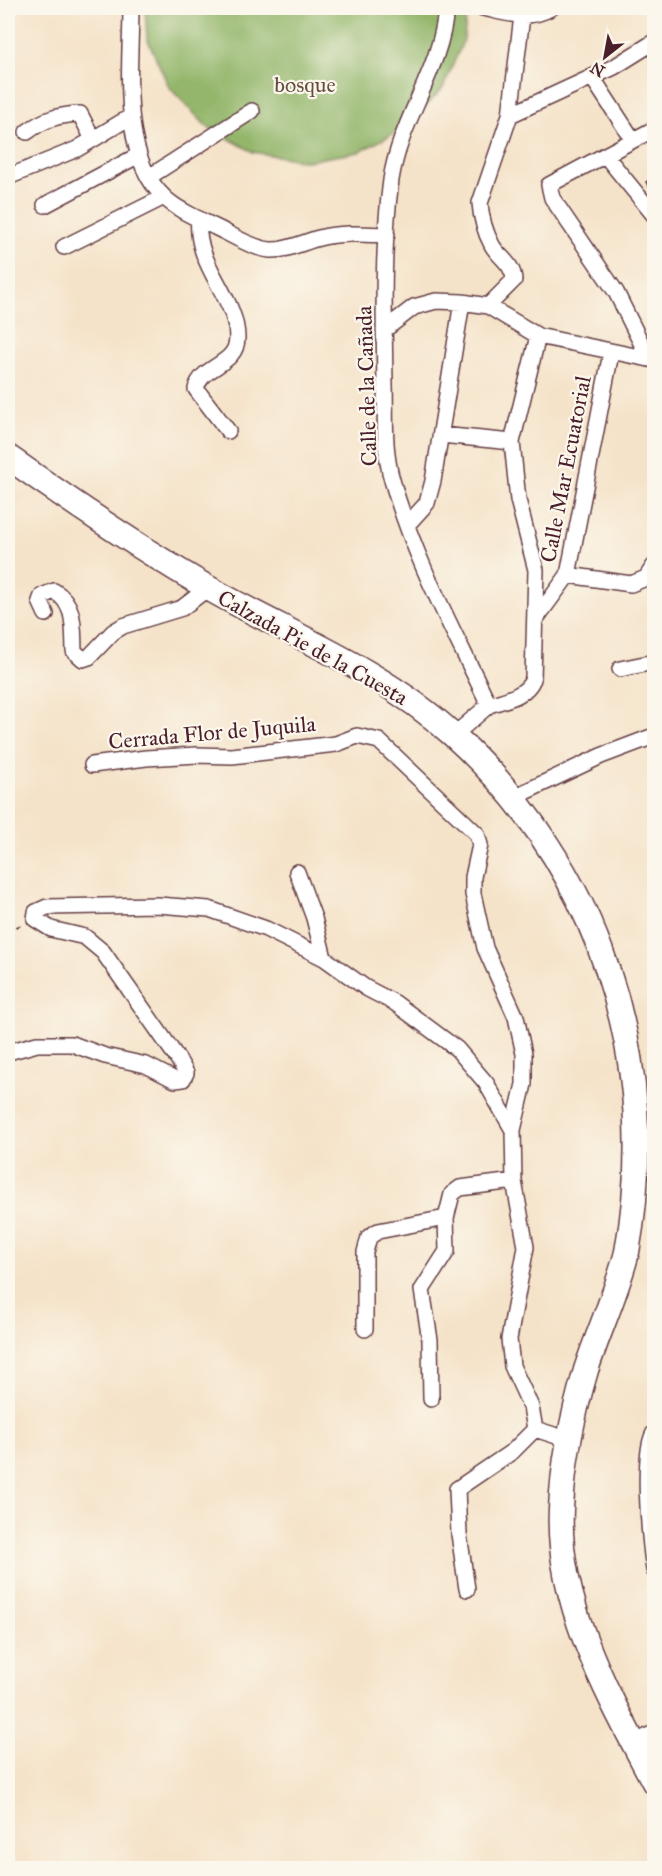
<svg xmlns="http://www.w3.org/2000/svg" width="662" height="1876" viewBox="0 0 662 1876" font-family="'IM FELL Great Primer',serif">
  <rect width="100%" height="100%" fill="#fbf7ec"/>
  <filter id="ink" filterUnits="userSpaceOnUse"><feTurbulence type="fractalNoise" baseFrequency=".0167" numOctaves="2"/><feDisplacementMap in="SourceGraphic" scale="12" xChannelSelector="R" yChannelSelector="G"/><feConvolveMatrix kernelMatrix="1 2 1 2 8 2 1 2 1" color-interpolation-filters="sRGB"/></filter>
  <filter id="wash" filterUnits="userSpaceOnUse"><feTurbulence type="fractalNoise" baseFrequency=".008" numOctaves="4" result="noise"/><feDisplacementMap in="SourceGraphic" scale="24" xChannelSelector="R" yChannelSelector="G"/><feGaussianBlur stdDeviation="1.35" result="paint"/><feColorMatrix in="noise" values="0 0 0 0 0 0 0 0 0 0 0 0 0 0 0 0 0 1.4 0 .05"/><feComposite in="paint" operator="in"/></filter>
  <g filter="url(#wash)">
    <rect width="100%" height="100%" fill="#f5e3c9"/>
    <!-- forest -->
    <path fill="#93b66b" stroke="#6e6a4b" stroke-width="1.5" d="M145 8H467L464 39 443 88 406 127 359 152 306 161 253 152 206 126 169 87 147 38Z"/>
    <g id="blocks">
      <!-- building -->
      <path fill="#caa06a" d="M654 177V195L646 182Z"/>
    </g>
  </g>
  <g filter="url(#ink)">
    <use href="#blocks" fill-opacity="0" stroke="#643c43" stroke-width="1.5"/>
    <g fill="none" stroke-linecap="round" stroke-linejoin="round">
      <!-- street casing -->
      <g stroke="#643c43" stroke-width="18">
        <path id="street" d="M131 8C131 63 119 156 164 197 177 210 199 219 215 227 232 235 252 248 270 250 287 251 303 242 319 238 342 232 364 234 387 235
          M446 8C442 69 400 119 391 180 382 247 384 317 385 384 386 416 383 449 392 480 414 559 454 631 489 705L454 735
          M483 8C507 13 528 21 551 8
          M592 77 633 140
          M510 115 614 67 654 42
          M27 132C44 119 59 115 80 114L93 139
          M605 155 654 215
          M8 177 77 149 130 117
          M149 177 252 111
          M45 205 139 155
          M199 219C194 265 237 297 237 338 237 366 201 365 196 389L228 431
          M64 247 164 197
          M488 306 514 280C513 263 499 258 492 245 485 232 481 217 480 203L510 115 522 16
          M384 330 414 307 436 301 462 302 488 306 538 336 654 360
          M649 359 616 292 552 198 549 185 654 129
          M441 435 512 442
          M407 525 427 503 433 481 462 302
          M568 575 631 584 646 578 654 566
          M46 614 40 601 42 596 54 591C76 604 73 627 74 651L83 659 89 657 113 632 123 626 182 608 208 588
          M535 620 568 575 611 353
          M620 669 654 662
          M489 705C506 699 525 697 533 679L536 570 518 500 512 442 538 336
          M92 765 146 758 197 755 232 756 336 744 357 736 379 741 477 834 480 845 473 877V894L485 948 516 1017 524 1054V1084L513 1130 514 1181 526 1247 509 1339 512 1366 531 1407 535 1429
          M512 798 601 756 654 736
          M297 872 314 918 324 958
          M8 1052 37 1044H72L105 1056 146 1065 175 1080 183 1079 186 1073 178 1059 103 952 85 937 51 929 35 919 36 912 47 907 158 905 209 909 266 929 324 958 366 988 395 1003 457 1049 486 1083 513 1130
          M365 1329V1252L369 1237 378 1231 446 1218
          M431 1399 430 1340 422 1290 447 1251 446 1218 452 1194 460 1188 514 1181
          M535 1429 560 1437 569 1444
          M654 1433C641 1454 650 1543 654 1570
          M467 1589 459 1534 457 1489 513 1451 535 1429
          M634 1743 654 1733"/>
      </g>
      <!-- primary casing -->
      <g stroke="#643c43" stroke-width="27">
        <path id="primary" d="M8 457C73 503 140 549 210 589 291 635 382 670 452 734 598 865 662 1058 627 1252 617 1292 599 1330 586 1370 573 1414 563 1463 561 1509 556 1605 611 1700 654 1782"/>
      </g>
      <!-- path -->
      <path stroke="#643c43" stroke-width="2" stroke-dasharray="4.5 4.5" stroke-linecap="butt" d="M8 931 21 925"/>
      <!-- street -->
      <use href="#street" stroke="#fff" stroke-width="15"/>
      <!-- primary -->
      <use href="#primary" stroke="#fff" stroke-width="24"/>
    </g>
  </g>
  <g text-anchor="middle" stroke-width="4.5" stroke-linejoin="round" paint-order="stroke">
    <!-- park labels -->
    <g font-size="22" fill="#664c3f" stroke="#fbf7ec">
      <text x="305" y="92">bosque</text>
    </g>
    <!-- street labels -->
    <g font-size="22" fill="#4a1f2b" stroke="#fbf7ec">
      <text transform="translate(366 386) rotate(-92)" y="8">Calle de la Cañada</text>
      <text transform="translate(565 469) rotate(-79)" y="8">Calle Mar Ecuatorial</text>
      <text transform="translate(313 647) rotate(29)" y="8">Calzada Pie de la Cuesta</text>
      <text transform="translate(212 732) rotate(-5)" y="8">Cerrada Flor de Juquila</text>
    </g>
  </g>
  <!-- margin -->
  <rect width="662" height="1876" fill="none" stroke="#fbf7ec" stroke-width="30"/>
  <!-- north arrow -->
  <g transform="translate(605 57) rotate(211)" stroke="#fbf7ec" stroke-width="4.5" paint-order="stroke">
  <path d="M0-4.5L10 22L0 15L-10 22Z" fill="#4a1f2b"/>
  <text y="-9" font-size="16" font-weight="bold" text-anchor="middle" fill="#4a1f2b">N</text>
  </g>
</svg>
